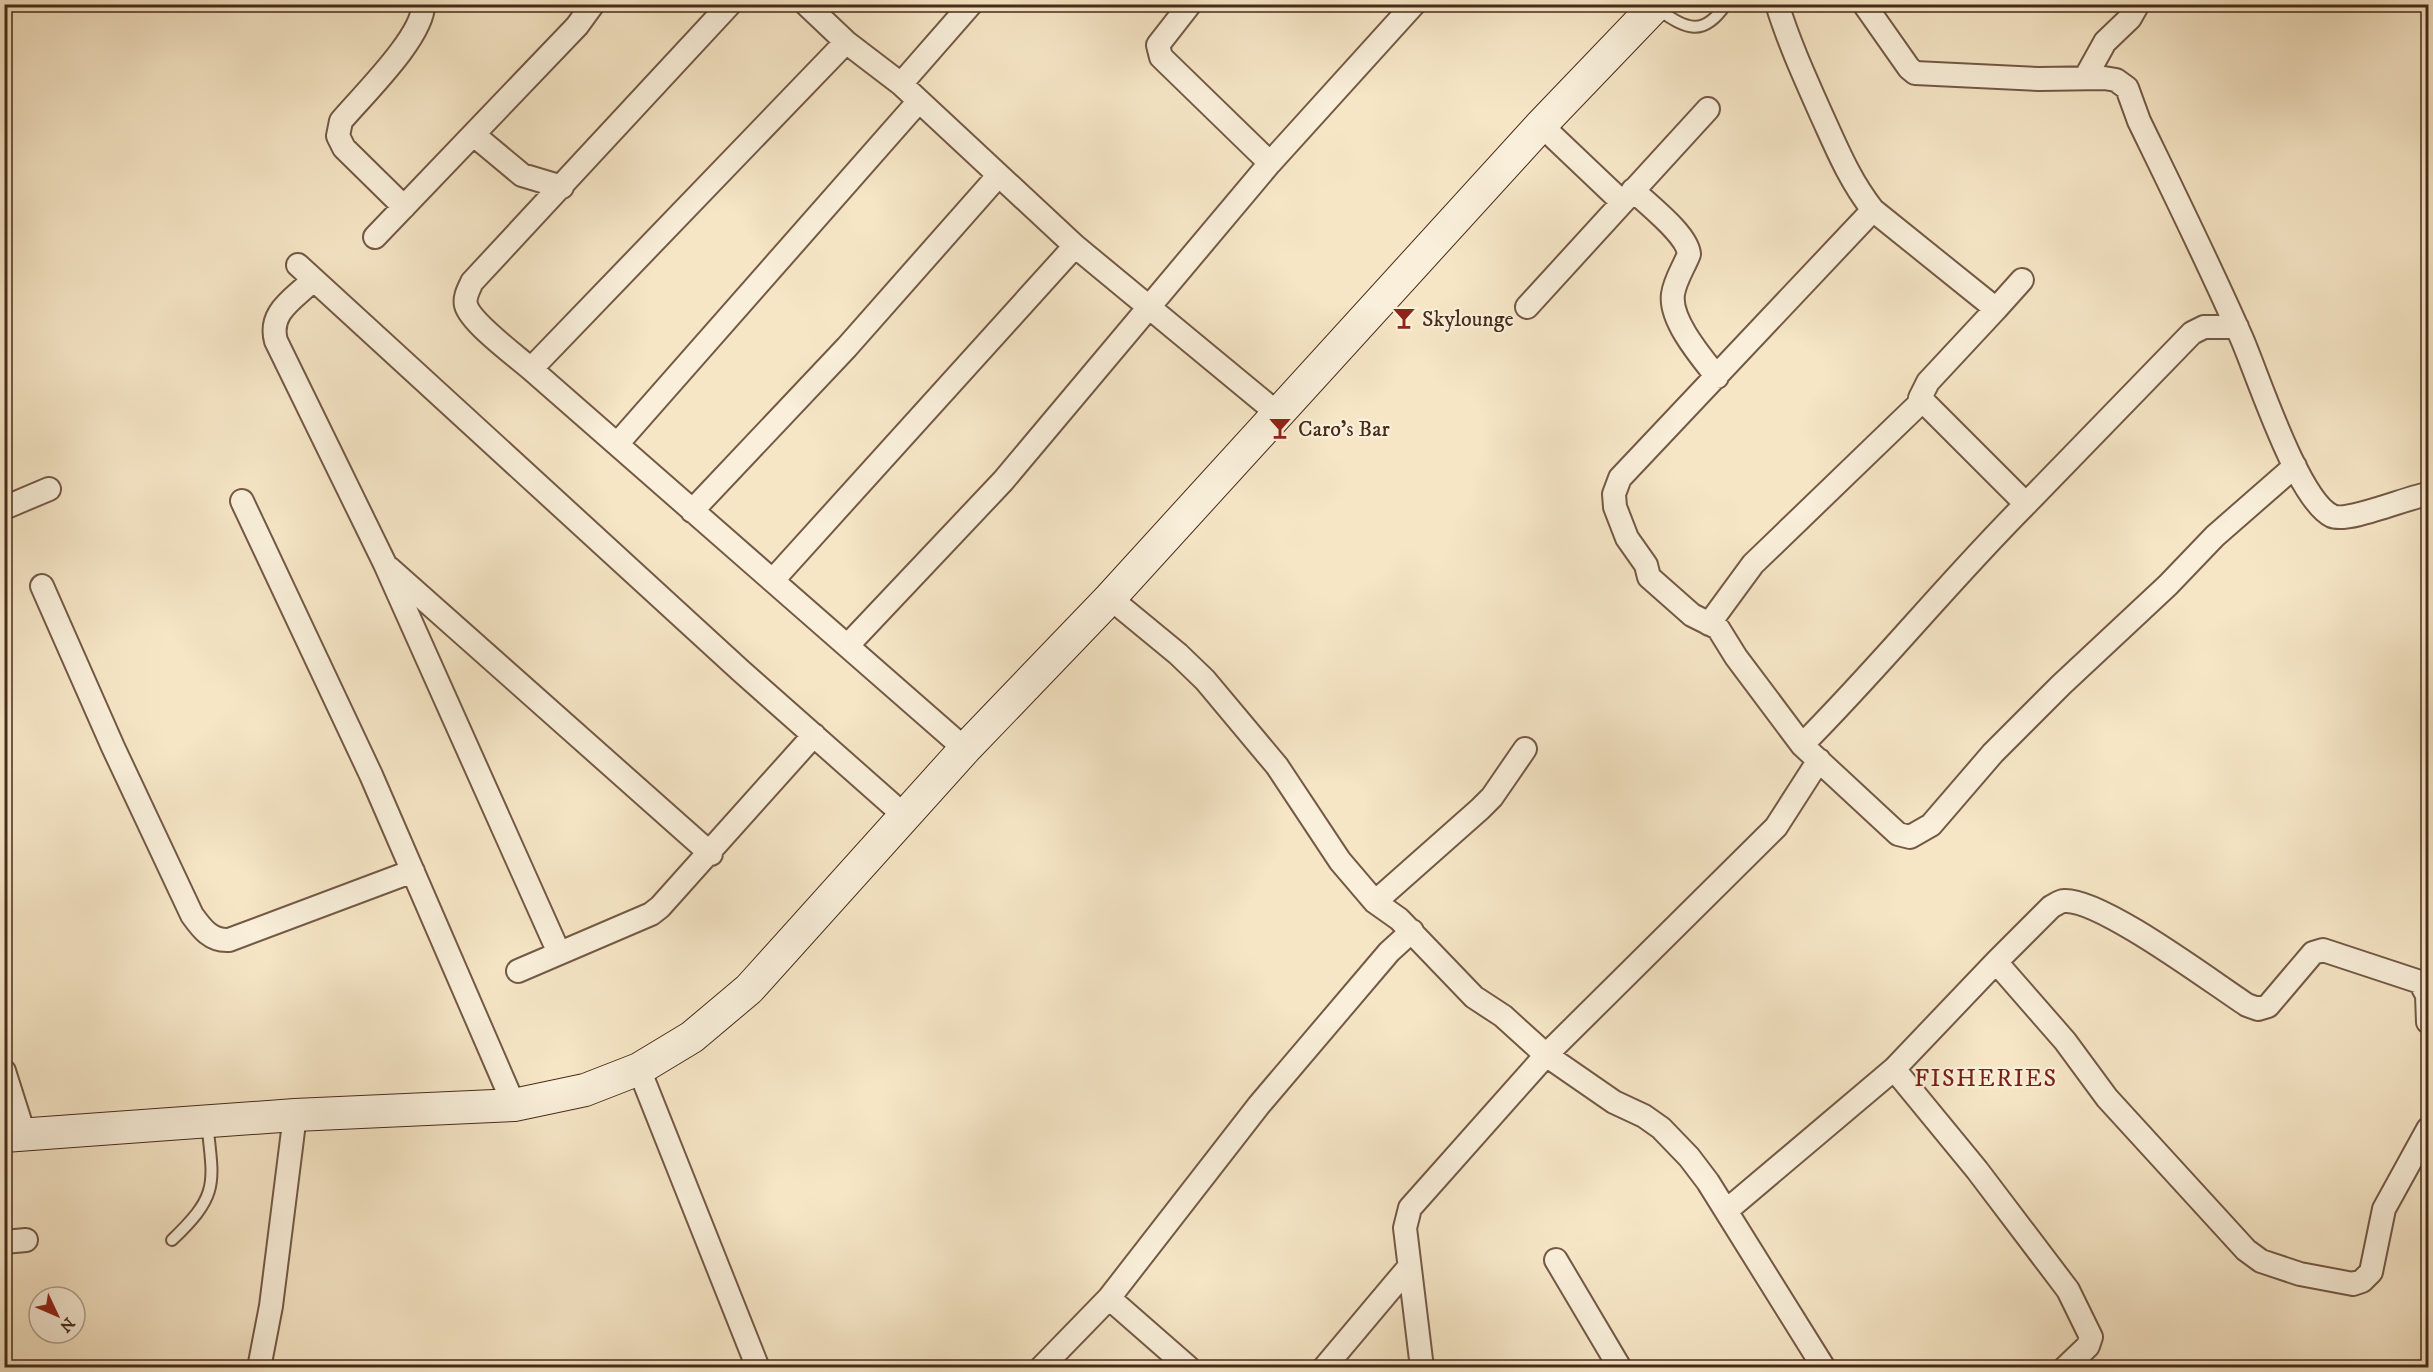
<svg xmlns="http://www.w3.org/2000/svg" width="2433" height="1372" viewBox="0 0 2433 1372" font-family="'IM FELL DW Pica',serif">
  <rect width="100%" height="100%" fill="#f6e6c6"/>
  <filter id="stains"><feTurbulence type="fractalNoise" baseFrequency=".00333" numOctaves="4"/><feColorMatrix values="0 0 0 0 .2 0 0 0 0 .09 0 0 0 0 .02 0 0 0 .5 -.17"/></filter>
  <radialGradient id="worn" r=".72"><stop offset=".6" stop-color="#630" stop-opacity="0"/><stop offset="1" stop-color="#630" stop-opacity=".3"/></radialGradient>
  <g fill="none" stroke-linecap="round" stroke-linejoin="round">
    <!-- lane casing -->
    <g stroke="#745946" stroke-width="14">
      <path id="lane" d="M1657 9C1687 29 1703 38 1726 4
        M172 1240C219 1195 214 1185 207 1123"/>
    </g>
    <!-- street casing -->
    <g stroke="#745946" stroke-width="26">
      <path id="street" d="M730 4 472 282C469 289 464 297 466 305 470 322 516 356 531 369L965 749
        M806 4 846 42 901 84 1075 246 1277 413
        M1190 4 1158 45 1161 57 1270 163
        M1777 4C1789 43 1806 80 1822 116 1837 149 1850 181 1873 210L1996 309 1928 382 1920 398 2026 504C1948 582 1880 667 1802 745
        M1864 4 1909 68 1915 73 2039 79 2104 78 2116 80 2127 88 2139 121C2174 193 2210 266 2242 339 2258 376 2298 500 2332 516 2348 523 2408 497 2428 494
        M2085 78 2105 42 2130 18 2138 4
        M901 84 971 4
        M1541 125 1622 202
        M474 135 522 175 562 187
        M1633 190C1648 205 1687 234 1689 254 1684 267 1675 280 1673 294 1669 320 1702 358 1717 377
        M404 207 344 148 338 136 341 121C362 96 425 35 423 4
        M1873 210 1620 478 1614 494 1615 507 1627 538 1646 565 1649 577 1692 615 1718 628 1736 657 1802 745 1898 834 1910 837 1931 825 1993 753 2061 685 2168 585 2215 536 2295 466
        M375 237 577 26 593 4
        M298 265 741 671 906 817
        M313 280C294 299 268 312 276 341L385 564 559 953
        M1527 307 1708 109
        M1996 309 2022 280
        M531 369 846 42
        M618 443 919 101
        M242 501 371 775 514 1105
        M2026 504 2192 333 2204 327H2237
        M4 508 49 489
        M692 511 847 347 998 176
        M389 568 711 854
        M773 580 1075 246
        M42 586 113 747 192 915C202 929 211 941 229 940L413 871
        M1110 598 1178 654 1205 680 1277 766 1340 861 1375 902 1399 919 1474 997 1503 1016 1546 1055 1614 1102 1644 1116 1661 1128 1689 1157 1708 1182 1824 1368
        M1709 624 1753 564 1921 402
        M848 645 1003 481 1270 163 1414 4
        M1375 902 1480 809 1492 797 1525 749
        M518 971 651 914 660 907 814 735
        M2428 1022 2427 995 2420 982 2323 950 2313 953 2268 1006 2258 1009 2247 1005C2213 983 2100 898 2064 901 2060 901 2055 905 2051 907L1996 962 2065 1041 2107 1098 2246 1250 2261 1261 2300 1274 2353 1284 2362 1281 2371 1272 2384 1209 2428 1129
        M639 1069 758 1368
        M1894 1069 1996 962
        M4 1071 24 1134
        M1726 1211 1894 1069 1977 1170 2068 1290 2091 1337 2088 1346 2065 1368
        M4 1242 26 1240
        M1556 1260 1620 1368
        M1109 1298 1189 1368
        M259 1368 271 1306 295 1115
        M1041 1368 1109 1298 1259 1105 1389 952 1412 931
        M1324 1368 1409 1267
        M1422 1368 1405 1228 1410 1208 1546 1055 1776 827 1819 760"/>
    </g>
    <!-- secondary casing -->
    <g stroke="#482a1b" stroke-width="34">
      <path id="secondary" d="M4 1136 295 1115 514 1105 585 1090 639 1069 692 1037 749 989 965 749 1110 598 1541 125 1657 4"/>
    </g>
    <!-- lane -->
    <use href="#lane" stroke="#f9efda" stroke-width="10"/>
    <!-- street -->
    <use href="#street" stroke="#f9efda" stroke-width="22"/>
    <!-- secondary -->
    <use href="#secondary" stroke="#f9efda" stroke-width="32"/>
  </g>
  <!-- icons -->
  <defs>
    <g id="bar-bare" transform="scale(1.8)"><path d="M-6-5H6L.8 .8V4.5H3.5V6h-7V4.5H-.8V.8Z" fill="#8f2418" stroke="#f9efda" stroke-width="2.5" paint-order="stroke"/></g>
  </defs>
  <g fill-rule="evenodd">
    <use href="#bar-bare" x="1404" y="318"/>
    <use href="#bar-bare" x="1280" y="428"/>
  </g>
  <g text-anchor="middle" stroke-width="4.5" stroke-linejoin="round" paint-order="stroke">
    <!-- poi labels -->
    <g font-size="22" fill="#482a1b" stroke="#f9efda" text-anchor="start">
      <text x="1422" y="326">Skylounge</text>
      <text x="1298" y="436">Caro's Bar</text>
    </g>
    <!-- neighbourhood labels -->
    <g font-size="24" letter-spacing="1.5" fill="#7a1f14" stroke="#f9efda">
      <text x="1986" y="1086">FISHERIES</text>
    </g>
  </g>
  <!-- margin -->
  <rect width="2433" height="1372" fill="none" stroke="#f6e6c6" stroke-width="24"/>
  <rect x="6" y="6" width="2421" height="1360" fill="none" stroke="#482a1b" stroke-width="3"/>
  <rect x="12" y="12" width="2409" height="1348" fill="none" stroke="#482a1b" stroke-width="1.5"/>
  <!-- north arrow -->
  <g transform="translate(57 1315) rotate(134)"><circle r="28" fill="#f9efda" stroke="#b2a08e" stroke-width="1.5"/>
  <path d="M0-4.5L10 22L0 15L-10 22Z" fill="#8f2418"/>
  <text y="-9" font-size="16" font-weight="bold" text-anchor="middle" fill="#482a1b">N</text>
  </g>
  <rect width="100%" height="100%" filter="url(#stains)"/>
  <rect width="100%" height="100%" fill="url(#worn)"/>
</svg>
